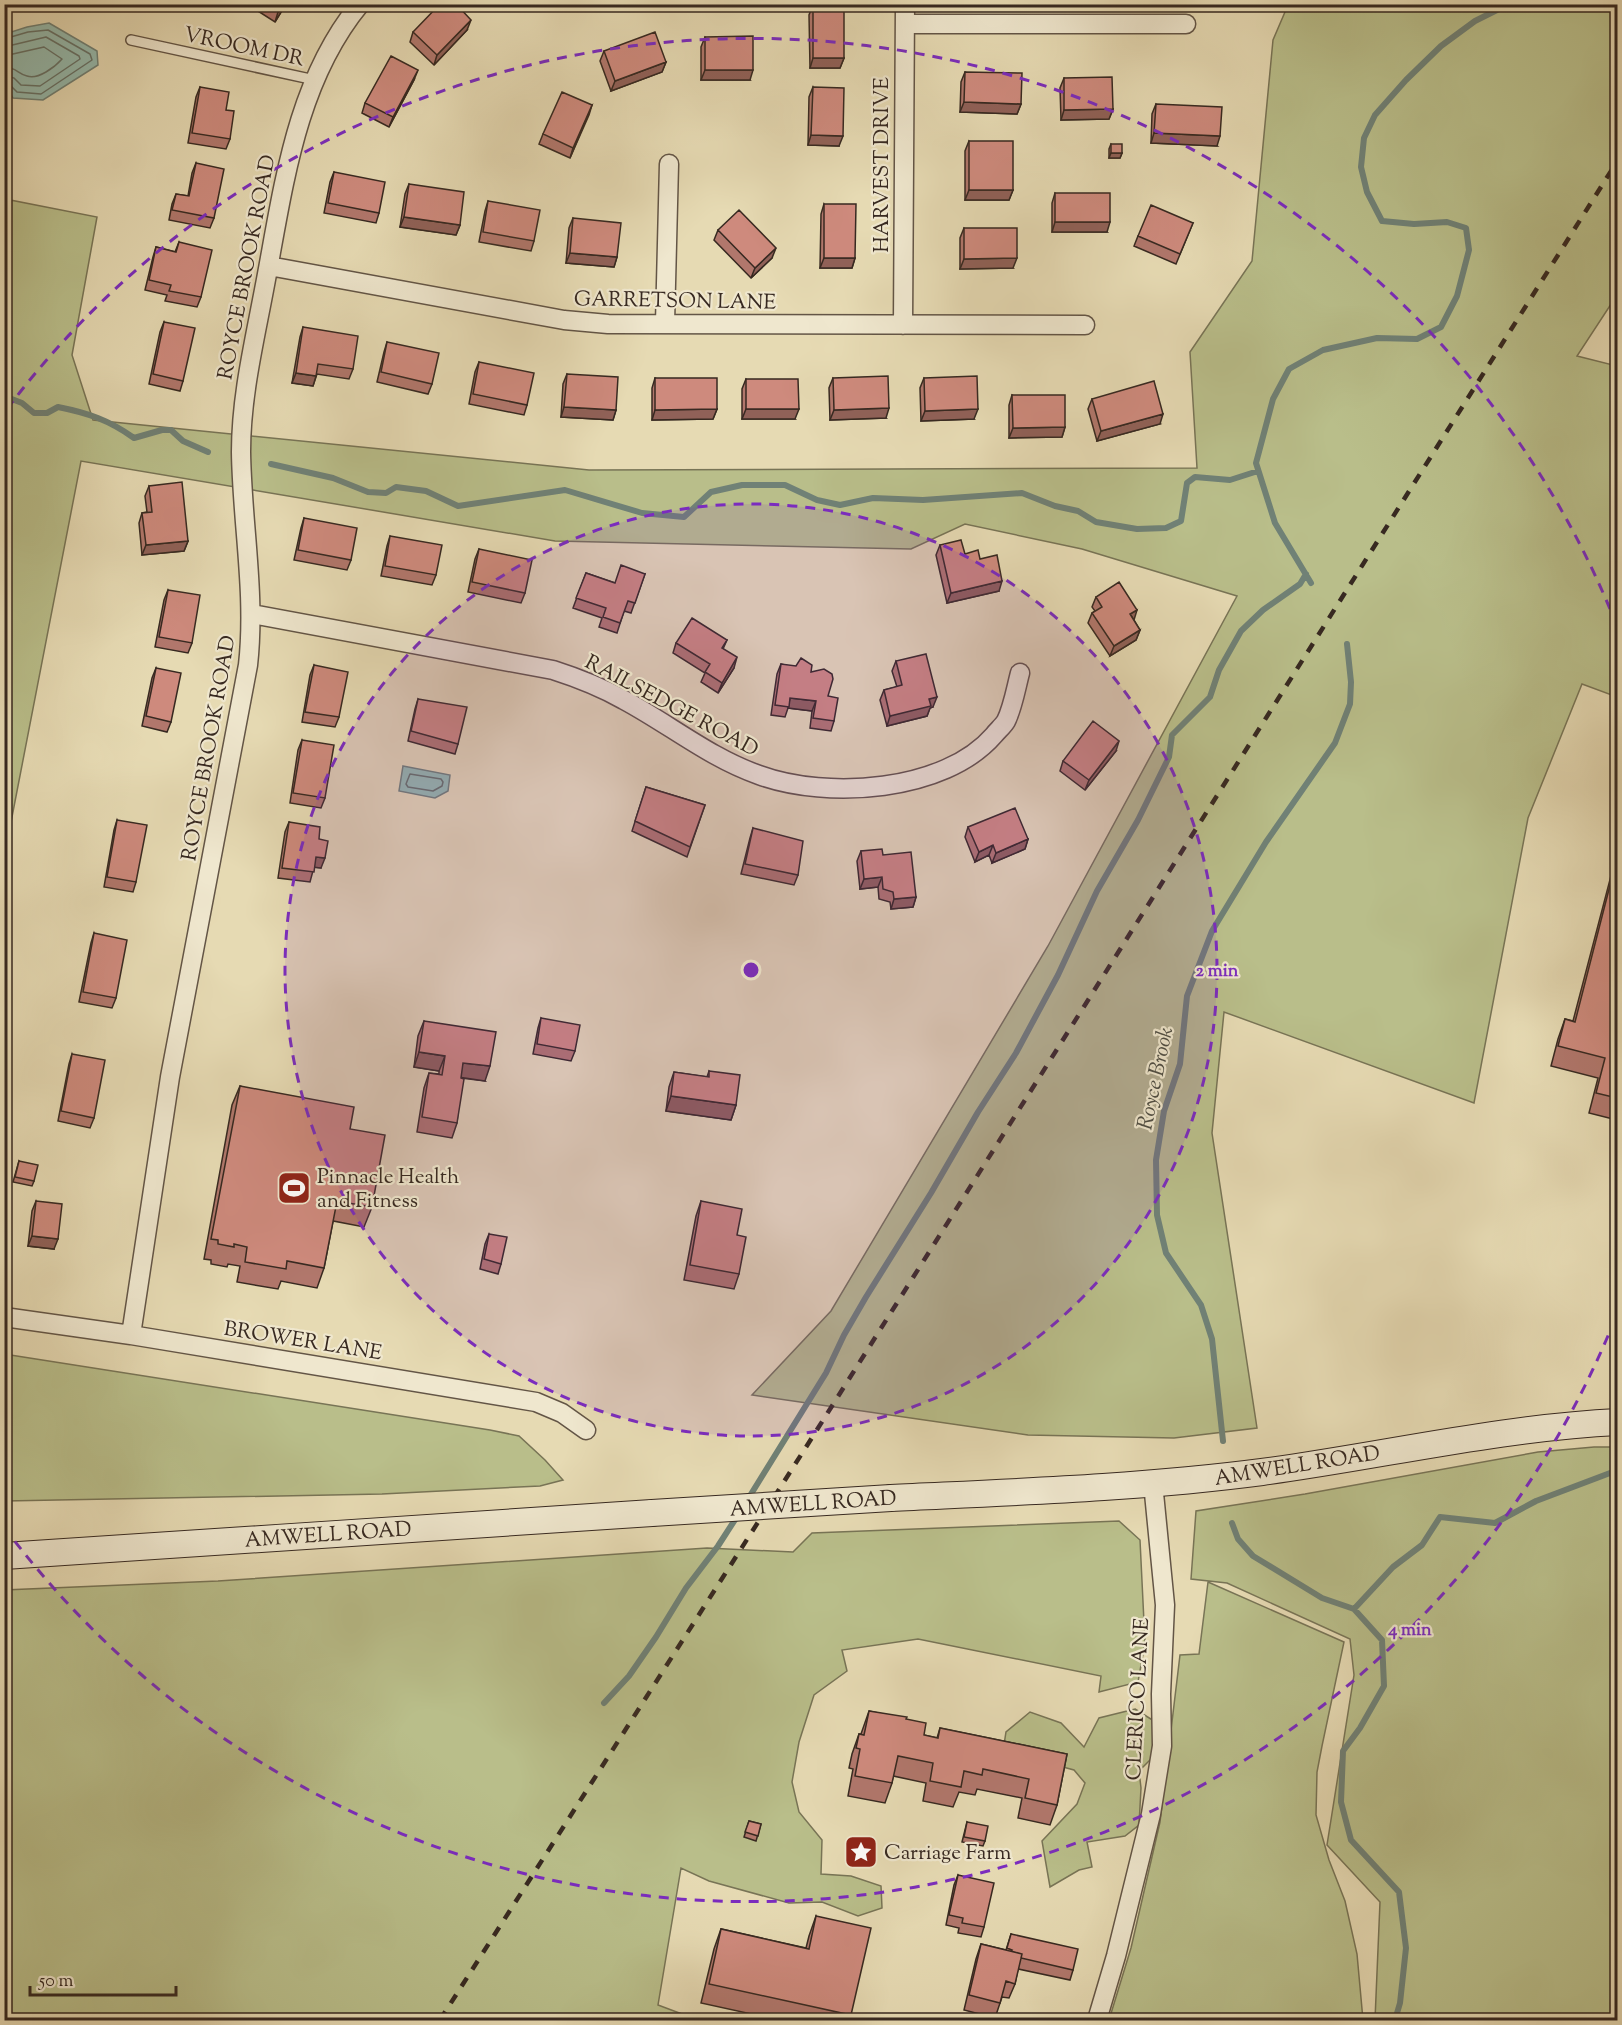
<svg xmlns="http://www.w3.org/2000/svg" width="1622" height="2025" viewBox="0 0 1622 2025" font-family="'Sorts Mill Goudy',serif">
  <rect width="100%" height="100%" fill="#e6dab3"/>
  <filter id="stains"><feTurbulence type="fractalNoise" baseFrequency=".00333" numOctaves="4"/><feColorMatrix values="0 0 0 0 .2 0 0 0 0 .09 0 0 0 0 .02 0 0 0 .5 -.17"/></filter>
  <radialGradient id="worn" r=".72"><stop offset=".6" stop-color="#630" stop-opacity="0"/><stop offset="1" stop-color="#630" stop-opacity=".3"/></radialGradient>
  <!-- green -->
  <path fill="#b9be8a" stroke="#787456" stroke-width="1.5" d="M1288 5H1617V295L1577 356 1617 366V697L1582 684 1528 818 1474 1103 1224 1012 1212 1133 1257 1428 1174 1438 1028 1435 752 1395 831 1311 1048 946 1237 596 1082 549 965 524 911 549 555 541 81 461 5 853V199L97 217 72 355 93 420 589 470 1197 468 1190 352 1252 261 1273 40Z
    M4 1354 490 1430 519 1436 545 1460 563 1480 540 1486 382 1494 5 1501Z
    M1594 1447H1618L1617 2020H1375L1380 1902 1327 1845 1354 1675 1350 1639 1227 1583 1191 1579 1196 1511 1305 1494 1538 1452Z
    M1119 1521 1140 1540 1145 1643 1138 1682 1099 1692 1101 1676 918 1639 842 1650 847 1671 814 1695 799 1742 792 1782 799 1812 822 1840 821 1874 851 1876 881 1886 882 1908 858 1916 822 1902 789 1903 709 1881 681 1868 658 2005 698 2020H5L4 1590 218 1581 707 1548 793 1552 812 1533Z
    M1208 1582 1344 1642 1322 1746 1317 1772 1316 1815 1329 1860 1345 1901 1357 1954 1363 2020H1109L1131 1948 1160 1822 1180 1655 1199 1654Z
    M1135 1709 1154 1721 1152 1758 1139 1771 1141 1788 1139 1825 1125 1836 1087 1842 1092 1867 1079 1870 1050 1887 1042 1841 1077 1804 1085 1783 1074 1770 1003 1751 1006 1732 1030 1712 1061 1723 1084 1747 1099 1718Z"/>
  <!-- water -->
  <path fill="#96bbae" stroke="#708176" stroke-width="1.5" d="M49 23 97 51 98 65 43 100 13 98 5 86V34L27 27Z
    M403 766 450 775 448 791 435 798 399 791Z"/>
  <g fill="none" stroke-linecap="round" stroke-linejoin="round">
    <!-- shore -->
    <path stroke="#667268" stroke-width="1.5" d="M4 39 28 32 48 30 90 54 92 60 41 94 17 92 10 85 4 83
      M4 47 46 37 79 56 80 59 40 86 21 85 14 78 4 76
      M4 56 44 47 62 59C55 67 38 80 27 76 18 74 16 67 4 67
      M410 774 441 779 443 782 442 786 433 791 408 787 406 784Z"/>
    <!-- stream -->
    <path stroke="#708176" stroke-width="6" d="M4 396 22 403 34 413H47L58 407C88 413 109 420 134 438L162 430H171L183 441 208 452
      M271 464 333 478 368 492 386 493 396 487 426 491 458 506 565 490 642 513 684 517 711 492 742 485H785L817 500 840 505 873 498 923 500 1022 493 1055 506 1078 511 1096 522 1137 529 1166 528 1181 521 1187 483 1195 477 1230 480 1258 471
      M1311 583 1275 523 1256 463 1273 399 1289 369 1323 350 1377 338 1417 339 1441 327 1457 296 1469 250 1466 228 1447 222 1414 224 1382 221 1367 192 1361 167 1364 138 1375 115 1406 80 1441 46 1475 21 1509 4
      M1223 1441 1212 1339 1201 1305 1166 1253 1157 1215 1156 1160 1164 1111 1180 1064 1187 996 1212 931 1266 842 1335 743 1350 704 1351 682 1347 644
      M748 1499 826 1373 844 1335 866 1297 931 1193 978 1112 1016 1053 1058 975 1097 891 1138 820 1169 757 1172 735 1210 697 1219 670 1241 631 1263 610 1300 584 1306 574
      M1232 1523 1238 1539 1253 1556 1322 1598 1354 1609 1382 1640 1384 1686 1360 1728 1343 1751 1341 1802 1351 1840 1399 1892 1406 1948 1400 2003 1395 2020
      M1354 1609 1393 1567 1422 1545 1440 1517 1495 1523 1536 1501 1618 1470
      M604 1703 629 1676 656 1637 686 1588 718 1546 738 1515"/>
    <!-- service casing -->
    <g stroke="#635546" stroke-width="12">
      <path id="service" d="M131 40 315 80"/>
    </g>
    <!-- minor casing -->
    <g stroke="#635546" stroke-width="21">
      <path id="minor" d="M905 24H1186
        M269 266 564 320 608 324 1085 325
        M665 323 669 164
        M903 325 905 4
        M252 614 553 670C578 678 601 687 624 700 669 724 710 758 759 775 827 800 945 792 994 735 998 730 1003 726 1006 721 1013 707 1016 688 1020 673
        M4 1317 131 1335 536 1402 562 1413 586 1430
        M131 1335 170 1077 248 665C256 594 242 523 241 452 241 397 254 343 264 290 283 192 294 84 360 4
        M1097 2020 1116 1956 1151 1814 1162 1746 1161 1694 1165 1605 1153 1483"/>
    </g>
    <!-- secondary casing -->
    <g stroke="#372921" stroke-width="28">
      <path id="secondary" d="M891 1498C1015 1492 1139 1488 1262 1472 1381 1456 1497 1428 1618 1422
        M4 1556 652 1513"/>
    </g>
    <!-- service -->
    <use href="#service" stroke="#efe7ce" stroke-width="9"/>
    <!-- minor -->
    <use href="#minor" stroke="#efe7ce" stroke-width="18"/>
    <!-- secondary -->
    <use href="#secondary" stroke="#efe7ce" stroke-width="26"/>
    <!-- rail -->
    <path stroke="#372921" stroke-width="4.5" stroke-dasharray="10 10" stroke-linecap="butt" d="M440 2020 808 1444 1618 160"/>
    <!-- secondary-bridge casing -->
    <g stroke="#372921" stroke-width="28" stroke-linecap="butt">
      <path id="secondary-bridge" d="M652 1513 891 1498"/>
    </g>
    <!-- secondary-bridge -->
    <use href="#secondary-bridge" stroke="#efe7ce" stroke-width="26"/>
  </g>
  <!-- wall -->
  <path fill="#b1776c" stroke="#372921" stroke-width="1.5" d="M247 4H286L275 22Z
    M813 5 844 58 840 68H810L809 15Z
    M467 30 434 65 410 42 413 32Z
    M705 37 750 80H701V47Z
    M604 51 666 62 662 72 611 91 600 61Z
    M965 72 1021 104 1017 114 960 112 961 82Z
    M1064 78 1113 109 1109 119 1061 120 1060 88Z
    M414 80 389 127 362 113 365 103Z
    M200 87 226 110 230 139 226 149 188 143 196 97Z
    M813 87 839 146 808 145 809 97Z
    M1156 104 1217 146 1151 143 1152 114Z
    M592 105 570 158 539 144 543 134Z
    M969 141 1013 190 1009 200H965V151Z
    M1111 144 1122 153 1120 158H1109V149Z
    M196 163 214 218 210 228 169 220 172 204 176 194 188 196 192 173Z
    M334 172 379 213 376 223 324 213 330 182Z
    M409 184 460 225 456 235 400 227 405 194Z
    M1055 193 1107 232H1052V203Z
    M488 201 534 241 531 251 479 242 485 211Z
    M824 204 855 258 852 268H820L821 214Z
    M573 218 617 257 614 267 566 263 569 228Z
    M1193 223 1176 264 1134 246 1138 236Z
    M964 228 1013 268 960 269V238Z
    M718 230 772 258 751 278 714 240Z
    M179 242 201 297 197 307 165 301 167 295 145 290 153 257 156 247 175 252Z
    M164 322 183 381 180 391 149 384 160 332Z
    M303 327 353 369 349 379 317 374 313 386 292 383 300 337Z
    M387 342 432 384 428 394 377 382 384 352Z
    M479 362 527 405 524 415 469 404 475 372Z
    M567 374 616 410 613 420 561 417 563 384Z
    M655 378 717 409 713 419 652 420V388Z
    M833 378 886 418 830 420 829 388Z
    M924 378 974 419 921 421 920 388Z
    M746 379 795 419H742V389Z
    M1012 395 1065 427 1062 437 1009 438V405Z
    M1092 399 1160 424 1097 441 1088 409Z
    M149 486 188 541 184 551 142 555 139 523 142 513 147 512 145 496Z
    M304 518 351 560 347 570 294 560 301 528Z
    M390 536 436 575 432 585 381 576 387 546Z
    M940 545 980 559 999 591 947 603 936 555Z
    M479 549 525 593 521 603 468 592 475 559Z
    M586 573 615 583 645 574 631 613 624 611 617 633 599 627 602 618 573 608Z
    M168 590 192 643 188 653 155 647 164 600Z
    M1096 597 1134 620 1140 630 1136 640 1110 656 1088 623 1092 613 1095 611 1092 607Z
    M727 640 723 649 734 668 718 693 701 682 705 673 673 653 676 643Z
    M896 661 933 707 930 708 927 716 887 726 880 700 884 690 897 687 892 671Z
    M781 664 811 672 828 696 834 721 831 731 810 728 812 711 788 708 785 717 771 715 777 674Z
    M314 665 339 717 335 727 302 722 310 675Z
    M156 668 171 722 167 732 142 726 152 678Z
    M418 699 458 744 455 754 408 741 415 709Z
    M302 740 325 798 321 808 290 803 298 750Z
    M1116 751 1085 790 1060 771 1063 761Z
    M646 787 705 805 687 857 632 831Z
    M117 820 136 882 133 892 104 887 114 830Z
    M289 822 319 839 321 868 314 867 310 882 278 878 285 832Z
    M968 827 1028 839 1025 849 992 863 989 855 975 862 965 837Z
    M753 828 798 875 794 885 741 874 750 838Z
    M861 851 883 855 916 897 913 907 891 909 890 902 879 899 878 887 860 889 857 861Z
    M1617 856V1120L1589 1113 1598 1078 1551 1066 1558 1039 1565 1019 1573 1021 1612 872Z
    M94 933 116 998 112 1008 79 1002 91 943Z
    M541 1018 575 1051 571 1061 533 1054 538 1028Z
    M424 1021 485 1081 461 1078 457 1123 452 1138 417 1132 424 1088 429 1073 439 1074V1071L414 1067 418 1036Z
    M72 1054 94 1118 90 1128 58 1121 69 1064Z
    M709 1071 736 1105 731 1120 666 1111 669 1087 674 1072 707 1077Z
    M240 1086 350 1129 372 1207 364 1227 333 1221 324 1268 317 1288 281 1281 278 1289 237 1282 240 1266 228 1264 227 1267 211 1264V1260L204 1259 232 1105Z
    M19 1161 34 1181 32 1186 13 1182Z
    M36 1201 54 1249 28 1246 32 1211Z
    M701 1201 737 1235 739 1274 734 1289 684 1280 696 1216Z
    M489 1234 501 1264 498 1274 480 1269 485 1244Z
    M869 1711 906 1719 924 1735 937 1738 940 1728 1067 1754 1057 1805 1050 1825 1018 1818 1022 1798 977 1789 975 1795 959 1792 953 1807 923 1801 926 1783 893 1776 892 1783 885 1803 848 1796 853 1769 849 1768 852 1754 859 1734H861Z
    M749 1821 761 1824 756 1841 744 1837Z
    M967 1822 985 1841 983 1846 962 1842Z
    M958 1875 984 1927 981 1937 958 1933 959 1928 946 1925 954 1885Z
    M816 1916 851 2015 849 2020H779L701 2003 714 1949 721 1929 806 1948 809 1936Z
    M1011 1934 1073 1970 1070 1980 1018 1969 1015 1984 1009 1998 1002 1997 995 2018 964 2010 976 1959 981 1944 1006 1950Z"/>
  <!-- shaded-wall -->
  <path fill="#906158" stroke="#372921" stroke-width="1.5" d="M283 4H286L275 22 278 12Z
    M471 20 467 30 434 65 437 55Z
    M813 58H844L840 68H810Z
    M666 62 662 72 611 91 615 81Z
    M418 70 414 80 389 127 393 117Z
    M705 70H753L750 80H701Z
    M964 102 1021 104 1017 114 960 112Z
    M592 105 589 115 570 158 573 148Z
    M1113 109 1109 119 1061 120 1064 110Z
    M1154 133 1220 136 1217 146 1151 143Z
    M811 135 843 136 839 146 808 145Z
    M1111 153H1122L1120 158H1109Z
    M969 190H1013L1009 200H965Z
    M404 217 460 225 456 235 400 227Z
    M1055 222H1110L1107 232H1052Z
    M776 248 772 258 751 278 755 268Z
    M570 253 617 257 614 267 566 263Z
    M824 258H855L852 268H820Z
    M1017 258 1013 268 960 269 964 259Z
    M296 373 316 376 313 386 292 383Z
    M564 407 616 410 613 420 561 417Z
    M889 408 886 418 830 420 834 410Z
    M717 409 713 419 652 420 655 410Z
    M746 409H799L795 419H742Z
    M978 409 974 419 921 421 925 411Z
    M1163 414 1160 424 1097 441 1101 431Z
    M1065 427 1062 437 1009 438 1013 428Z
    M188 541 184 551 142 555 146 545Z
    M1002 581 999 591 947 603 951 593Z
    M1137 610 1134 620 1130 614Z
    M1140 630 1136 640 1110 656 1114 646Z
    M737 657 734 668 718 693 722 683Z
    M937 697 933 707 930 708 927 716 887 726 890 716 929 699Z
    M790 698 816 701 812 711 788 708Z
    M1119 741 1116 751 1085 790 1089 780Z
    M1028 839 1025 849 992 863 996 853Z
    M993 845 989 855 975 862 979 852Z
    M316 857 325 858 321 868 312 867Z
    M882 877 878 887 860 889 864 879Z
    M916 897 913 907 891 909 894 899Z
    M419 1052 445 1056 439 1071 414 1067Z
    M463 1063 490 1066 485 1081 458 1077Z
    M671 1096 736 1105 731 1120 666 1111Z
    M32 1236 58 1239 54 1249 28 1246Z"/>
  <!-- building -->
  <path fill="#ce8a7d" stroke="#372921" stroke-width="1.5" d="M266 4H283L278 12Z
    M440 4H456L471 20 437 55 413 32Z
    M813 5H844V58H813Z
    M655 32 666 62 615 81 604 51Z
    M753 36V70H705V37Z
    M391 56 418 70 393 117 365 103Z
    M965 72 1022 73 1021 104 964 102Z
    M1112 77 1113 109 1064 110V78Z
    M200 87 229 92 226 110 234 111 230 139 192 133Z
    M813 87 844 88 843 136 811 135Z
    M562 92 592 105 573 148 543 134Z
    M1156 104 1222 107 1220 136 1154 133Z
    M969 141H1013V190H969Z
    M1111 144H1122V153H1111Z
    M196 163 224 169 214 218 172 210 176 194 189 196Z
    M334 172 385 182 379 213 328 203Z
    M409 184 464 192 460 225 404 217Z
    M1055 193H1110V222H1055Z
    M488 201 540 210 534 241 483 232Z
    M824 204H856L855 258H824Z
    M1151 205 1193 223 1180 254 1138 236Z
    M739 210 776 248 755 268 718 230Z
    M573 218 621 223 617 257 570 253Z
    M964 228H1017V258L964 259Z
    M179 242 212 250 201 297 169 291 171 285 149 280 156 247 176 252Z
    M164 322 195 328 183 381 153 374Z
    M303 327 358 336 353 369 318 364 316 376 296 373Z
    M387 342 439 353 432 384 381 372Z
    M479 362 534 373 527 405 473 394Z
    M567 374 618 377 616 410 564 407Z
    M888 376 889 408 834 410 833 378Z
    M977 376 978 409 925 411 924 378Z
    M655 378H717V409L655 410Z
    M746 379H798L799 409H746Z
    M1154 381 1163 414 1101 431 1092 399Z
    M1012 395H1065V427L1013 428Z
    M182 482 188 541 146 545 142 513 152 512 149 486Z
    M304 518 357 528 351 560 298 550Z
    M390 536 442 545 436 575 385 566Z
    M961 540 965 554 978 550 980 559 997 555 1002 581 951 593 940 545Z
    M479 549 532 560 525 593 472 582Z
    M621 565 645 574 635 603 628 601 620 623 603 617 606 608 576 598 586 573 615 583Z
    M1119 582 1137 610 1130 614 1140 630 1114 646 1092 613 1102 607 1096 597Z
    M168 590 200 595 192 643 159 637Z
    M692 618 727 640 722 648 737 657 722 683 705 672 710 664 676 643Z
    M926 654 937 697 929 699 931 706 890 716 884 690 902 685 896 661Z
    M801 658 812 665 811 672 824 669 832 674 833 679 828 696 838 698 834 721 813 718 816 701 790 698 789 707 775 705 781 664 796 666Z
    M314 665 348 672 339 717 305 712Z
    M156 668 181 673 171 722 146 716Z
    M418 699 467 707 458 744 411 731Z
    M1093 721 1119 741 1089 780 1063 761Z
    M302 740 334 745 325 798 293 793Z
    M646 787 705 805 690 847 635 821Z
    M1015 808 1028 839 996 853 993 845 979 852 968 827Z
    M117 820 147 825 136 882 107 877Z
    M289 822 320 827 319 839 328 841 325 858 316 857 314 872 282 868Z
    M753 828 803 841 798 875 745 864Z
    M882 849 883 855 911 852 916 897 894 899 893 892 883 889 882 877 864 879 861 851Z
    M1617 858V1098L1596 1093 1605 1058 1558 1046 1565 1019 1575 1022Z
    M94 933 127 940 116 998 83 992Z
    M541 1018 580 1025 575 1051 537 1044Z
    M424 1021 496 1032 490 1066 463 1063 461 1078 464 1079 457 1123 422 1117 429 1073 442 1075 445 1056 419 1052Z
    M72 1054 105 1060 94 1118 61 1111Z
    M709 1071 740 1075 736 1105 671 1096 674 1072 709 1077Z
    M240 1086 354 1107 350 1129 385 1135 372 1207 337 1201 324 1268 287 1261 286 1269 245 1262 247 1247 234 1244V1247L218 1244V1240L211 1239Z
    M19 1161 38 1165 34 1181 15 1177Z
    M36 1201 62 1204 58 1239 32 1236Z
    M701 1201 742 1209 737 1235 746 1237 739 1274 690 1265Z
    M489 1234 507 1237 501 1264 484 1259Z
    M869 1711 907 1717 906 1719 926 1723 924 1735 938 1738 940 1728 1067 1754 1057 1805 1025 1798 1029 1779 983 1769 982 1775 964 1771 961 1787 930 1781 933 1763 898 1756 892 1783 855 1776 860 1749 856 1748 859 1734 864 1735Z
    M749 1821 761 1824 758 1836 745 1832Z
    M967 1822 988 1826 985 1841 964 1837Z
    M958 1875 994 1883 984 1927 962 1923 963 1918 949 1915Z
    M816 1916 871 1928 851 2015 709 1984 721 1929 809 1949Z
    M1011 1934 1078 1949 1073 1970 1021 1958 1022 1954 1011 1951 1012 1950 1007 1948Z
    M981 1944 1022 1954 1015 1984 1006 1981 1000 2003 969 1995Z"/>
  <!-- distance rings -->
  <circle cx="751" cy="970" r="466" fill="#7b2cbf" fill-opacity=".12"/>
  <g fill="none" stroke="#7b2cbf" stroke-width="3" stroke-dasharray="10 8">
    <circle cx="751" cy="970" r="466"/>
    <path d="M1615 1319A932 932 0 0 1 7 1531M7 409A932 932 0 0 1 1615 621"/>
  </g>
  <!-- icons -->
  <defs>
    <g id="stadium-square" transform="scale(1.725)"><rect x="-9" y="-9" width="18" height="18" rx="4" fill="#8f2418" stroke="#efe7ce"/><path d="M0-5a6.5 5 0 1 0 0 10a6.5 5 0 1 0 0-10ZM-3.5-1.8h7v3.6h-7Z" fill="#fff"/></g>
    <g id="sight-square" transform="scale(1.725)"><rect x="-9" y="-9" width="18" height="18" rx="4" fill="#8f2418" stroke="#efe7ce"/><path d="M0-6L1.8-2.2L6-1.7L2.9 1.2L3.7 5.4L0 3.3L-3.7 5.4L-2.9 1.2L-6-1.7L-1.8-2.2Z" fill="#fff"/></g>
  </defs>
  <g fill-rule="evenodd">
    <use href="#stadium-square" x="294" y="1188"/>
    <use href="#sight-square" x="861" y="1852"/>
  </g>
  <g text-anchor="middle" stroke-width="4.5" stroke-linejoin="round" paint-order="stroke">
    <!-- street labels -->
    <g font-size="21" fill="#372921" stroke="#efe7ce">
      <text transform="translate(244 46) rotate(12)" y="7">VROOM DR</text>
      <text transform="translate(881 165) rotate(-90)" y="7">HARVEST DRIVE</text>
      <text transform="translate(246 267) rotate(-79)" y="7">ROYCE BROOK ROAD</text>
      <text transform="translate(675 300) rotate(1)" y="7">GARRETSON LANE</text>
      <text transform="translate(672 705) rotate(28)" y="7">RAILSEDGE ROAD</text>
      <text transform="translate(208 748) rotate(-80)" y="7">ROYCE BROOK ROAD</text>
      <text transform="translate(303 1340) rotate(9)" y="7">BROWER LANE</text>
      <text transform="translate(1297 1465) rotate(-9)" y="7">AMWELL ROAD</text>
      <text transform="translate(813 1503) rotate(-4)" y="7">AMWELL ROAD</text>
      <text transform="translate(328 1534) rotate(-4)" y="7">AMWELL ROAD</text>
      <text transform="translate(1137 1699) rotate(-87)" y="7">CLERICO LANE</text>
    </g>
    <!-- poi labels -->
    <g font-size="21" fill="#372921" stroke="#efe7ce" text-anchor="start">
      <text x="317" y="1183">Pinnacle Health<tspan x="317" dy="24">and Fitness</tspan></text>
      <text x="884" y="1859">Carriage Farm</text>
    </g>
    <!-- water labels -->
    <g font-size="22" font-style="italic" fill="#4f4e44" stroke="#efe7ce">
      <text transform="translate(1154 1078) rotate(-78)" y="8">Royce Brook</text>
    </g>
  </g>
  <circle cx="751" cy="970" r="9" fill="#7b2cbf" stroke="#efe7ce" stroke-width="3"/>
  <g font-size="18" text-anchor="middle" font-weight="bold" fill="#7b2cbf" stroke="#efe7ce" stroke-width="4.5" stroke-linejoin="round" paint-order="stroke">
    <text x="1217" y="976">2 min</text>
    <text x="1410" y="1635">4 min</text>
  </g>
  <!-- margin -->
  <rect width="1622" height="2025" fill="none" stroke="#e6dab3" stroke-width="24"/>
  <rect x="6" y="6" width="1610" height="2013" fill="none" stroke="#372921" stroke-width="3"/>
  <rect x="12" y="12" width="1598" height="2001" fill="none" stroke="#372921" stroke-width="1.5"/>
  <!-- scale -->
  <path d="M30 1986v9h146v-9" fill="none" stroke="#372921" stroke-width="3"/>
  <text x="39" y="1986" font-size="18" fill="#372921" stroke="#efe7ce" stroke-width="4.5" paint-order="stroke">50 m</text>
  <rect width="100%" height="100%" filter="url(#stains)"/>
  <rect width="100%" height="100%" fill="url(#worn)"/>
</svg>
